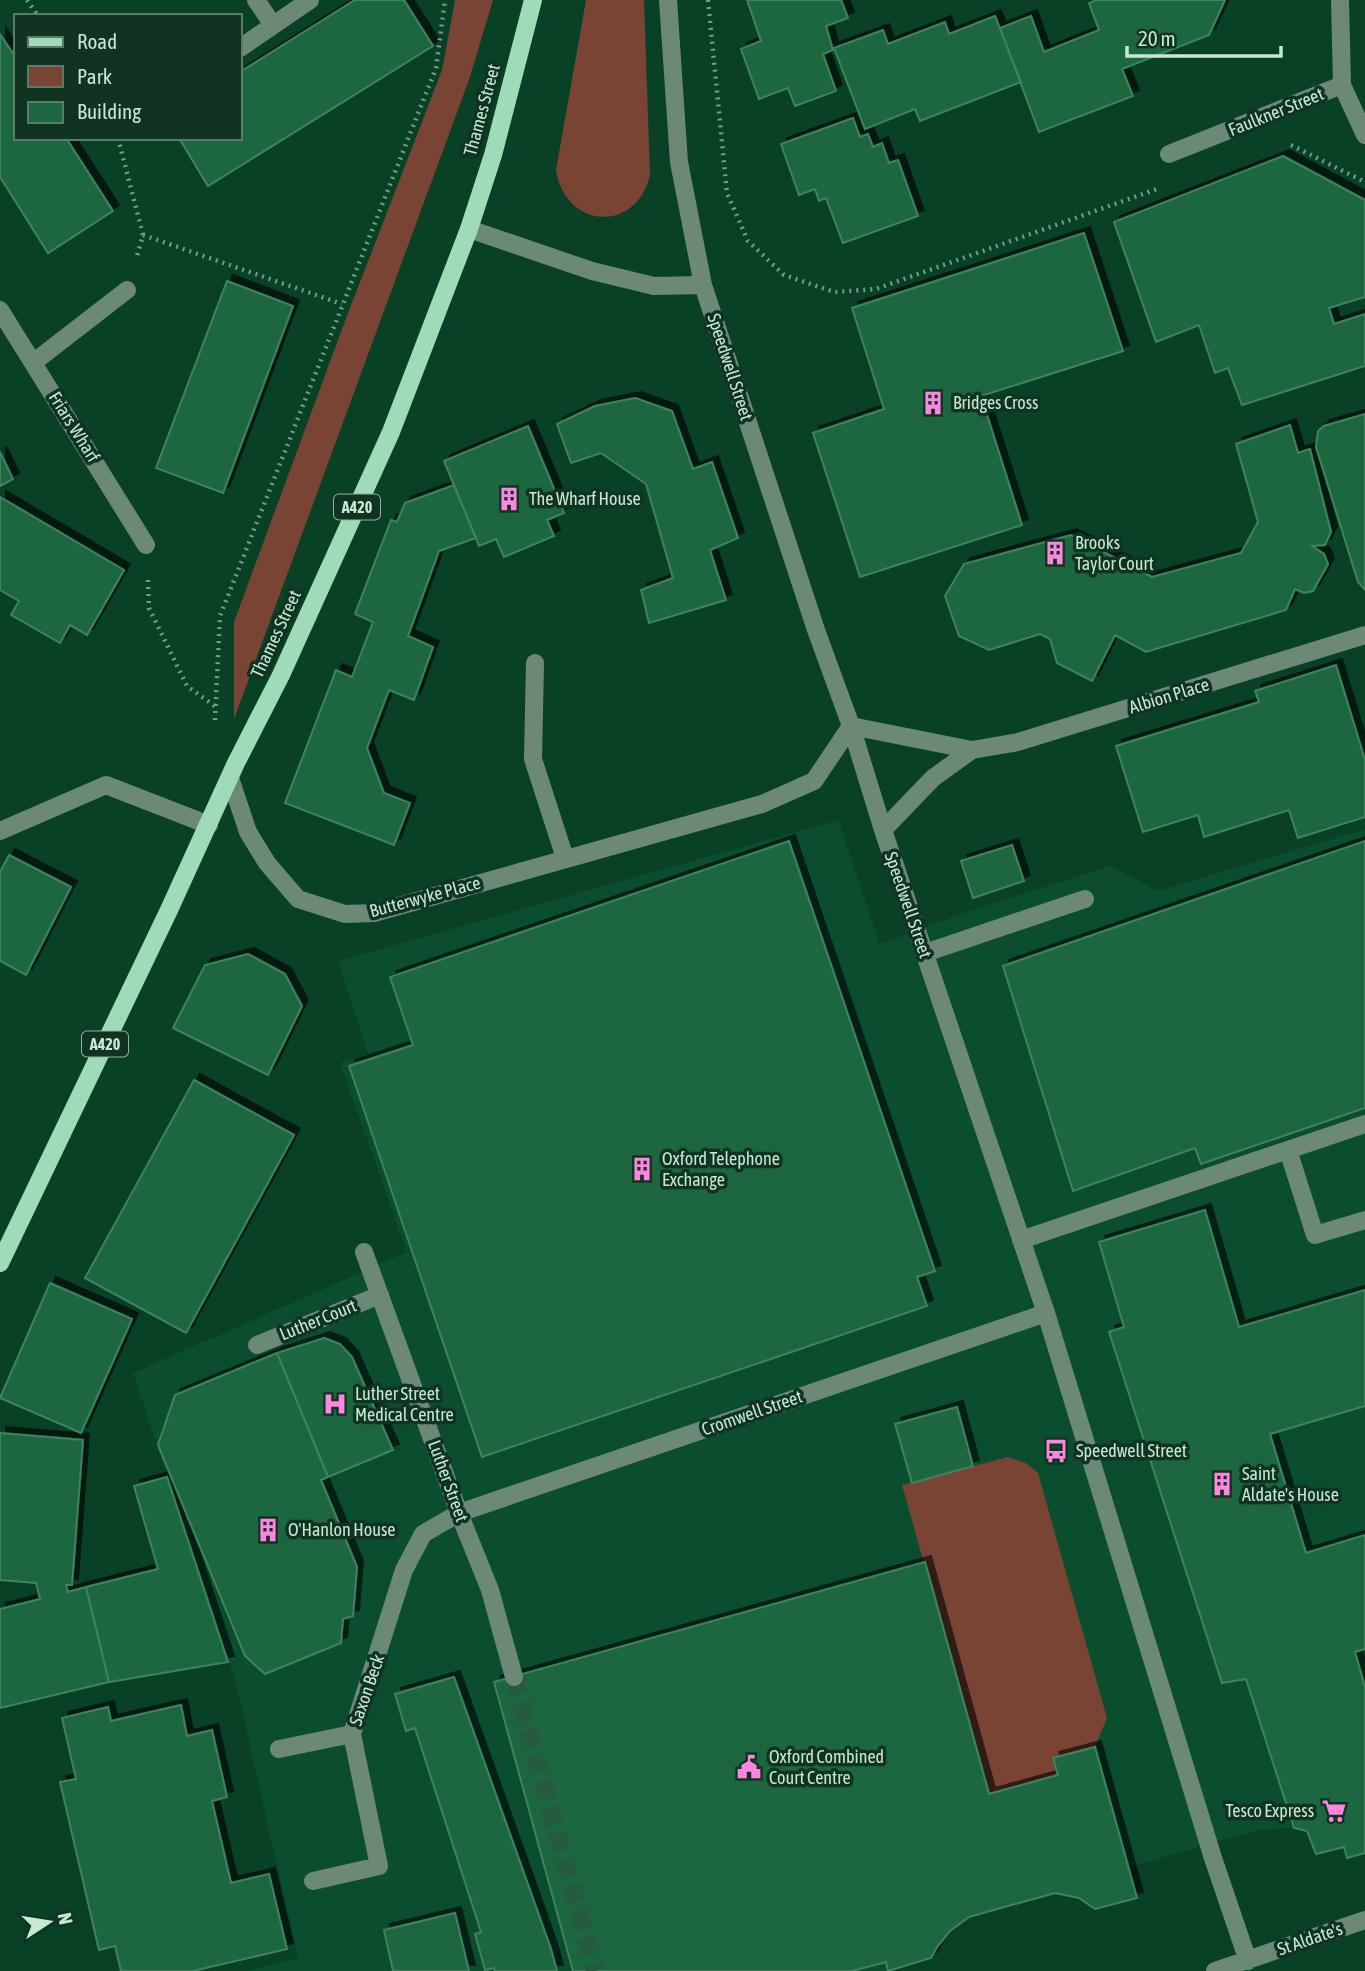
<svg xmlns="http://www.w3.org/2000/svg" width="1365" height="1971" viewBox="0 0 1365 1971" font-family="'Asap Condensed',sans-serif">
  <defs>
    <filter id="shadow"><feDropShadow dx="6" dy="-6" stdDeviation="0" flood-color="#0009"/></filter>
  </defs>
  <rect width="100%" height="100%" fill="#094127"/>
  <!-- built -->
  <path fill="#0b4d2f" d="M838 820 880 944 969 911 1110 866 1158 891 1365 829V1853L1347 1858 1344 1847 1316 1854 1307 1831 1294 1828 1259 1830 1129 1867 1137 1898 1095 1909 1079 1898 1055 1894 969 1917 950 1931 937 1947 931 1958 888 1971H247L298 1958 236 1684 133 1373 407 1252 340 1063 368 1054 338 961Z"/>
  <!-- green -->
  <path fill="#794434" d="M455 0H493L470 77 234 719V622L345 321 442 70Z
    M586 0H644L650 175C636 234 565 229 556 170Z
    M1008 1457 1026 1463 1038 1473 1107 1718 1095 1747 1053 1759 1058 1775 989 1794 902 1485Z"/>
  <!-- building -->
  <path fill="#1c6641" stroke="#3f835e" stroke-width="2" filter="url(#shadow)" d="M355 0H404L433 46 208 186 179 138H240V72Z
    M747 0H841L848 18 826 26 833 50 823 54 836 91 795 106 788 88 759 99 741 49 761 41Z
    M1097 0H1225L1209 35 1122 69 1133 96 1039 132 1000 28 1031 16 1044 52 1099 30 1089 3Z
    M995 16 1021 82 920 121 915 109 865 129 834 48 883 30 888 44 945 22 949 34Z
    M0 34 16 58V138H66L113 211 48 253 0 177Z
    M853 118 860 137 868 134 873 147 882 143 889 163 898 160 918 216 843 243 826 198 819 201 815 189 799 195 781 144Z
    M1283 156 1365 200V297L1329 308 1334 324 1365 314V366L1242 405 1228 368 1215 373 1199 325 1156 342 1114 222Z
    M1084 233 1123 351 981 396 1022 525 860 577 813 433 884 409 852 308Z
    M227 281 293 306 223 493 156 468Z
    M635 398 672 411 693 469 712 462 738 538 710 550 726 600 649 623 641 590 673 578 646 484 601 453 571 463 557 424 595 406Z
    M1365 414V590L1358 582 1316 447 1318 431 1324 426Z
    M1290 425 1298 453 1310 449 1331 532 1325 545 1312 546 1324 554 1328 564 1313 591 1304 593 1295 589 1286 610 1146 652 1115 635 1092 681 1057 663 1050 639 1040 634 989 650 959 636 945 596 964 564 1071 535 1152 577 1241 553 1258 522 1236 444Z
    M528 426 564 513 547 520 554 536 504 557 496 539 479 546 444 461Z
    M0 452 13 479 0 486Z
    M454 485 476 538 439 551 408 636 433 647 414 700 389 690 367 748 384 793 410 803 394 845 285 803 336 670 352 677 373 622 355 614 391 520 397 522 405 503Z
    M0 497 124 570 87 635 70 625 60 643 11 615 19 601 0 590Z
    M1336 665 1365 760V817L1298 838 1289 810 1204 837 1198 815 1143 832 1116 746 1259 702 1255 691Z
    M789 841 935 1271 917 1277 927 1306 482 1457 349 1066 413 1045 390 977Z
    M1365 841V1108L1201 1164 1195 1148 1073 1191 1003 966Z
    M1012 845 1024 881 973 898 961 861Z
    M9 855 71 887 26 975 0 961V872Z
    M248 954 285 974 302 1006 268 1075 173 1028 205 965Z
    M194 1080 294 1135 186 1333 85 1278Z
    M1205 1210 1239 1327 1365 1290V1406L1270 1434 1306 1553 1365 1535V1649L1355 1652 1365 1687V1853L1347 1858 1344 1847 1316 1854 1307 1831 1294 1828 1246 1679 1222 1683 1109 1332 1124 1327 1099 1242Z
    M50 1283 132 1319 81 1433 0 1398Z
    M324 1338 340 1344 352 1357 393 1450 328 1477 277 1353Z
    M277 1353 328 1477 321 1480 357 1567 353 1616 343 1619 341 1643 265 1674 245 1656 158 1445 175 1395Z
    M957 1407 973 1466 912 1483 895 1424Z
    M0 1433 83 1440 72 1585H66L68 1592 86 1587 109 1682 0 1708V1609L40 1599 36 1583 0 1580Z
    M167 1477 228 1662 109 1682 86 1587 158 1569 134 1486Z
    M925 1562 989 1794 1058 1775 1053 1758 1095 1747 1137 1898 1095 1909 1079 1898 1055 1893 969 1917 950 1931 937 1947 931 1958 888 1971 886 1962 852 1971H573L494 1682Z
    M454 1677 551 1949 557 1971H495L494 1968 485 1970 475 1934 481 1932 415 1728 406 1731 395 1694Z
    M181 1705 187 1736 212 1730 227 1797 212 1801 231 1883 269 1874 287 1949 193 1971H121L115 1946 99 1950 60 1782 76 1779 62 1718 108 1707 111 1721Z
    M455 1913 469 1971H393L384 1930Z"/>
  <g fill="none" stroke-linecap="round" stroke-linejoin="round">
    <!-- minor-tunnel -->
    <path stroke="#265a41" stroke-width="18" stroke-dasharray="18 9" stroke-linecap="butt" d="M514 1677 595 1971"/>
    <!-- path -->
    <path stroke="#719d85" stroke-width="4.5" stroke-dasharray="2 5" stroke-linecap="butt" d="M27 0 38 16
      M708 0 727 193 748 241 784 275 834 292 876 289 1157 189
      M118 138 143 235 137 256
      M1291 145 1365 182
      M143 235 342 304
      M148 580 149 608 187 686 216 707
      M215 720 220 616 436 68 445 0"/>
    <!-- minor -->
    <path stroke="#6c8977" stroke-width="18" d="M256 0 273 25
      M668 0 679 162 703 285 816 630 851 726 883 830 1046 1313 1213 1858 1248 1961
      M1340 0 1342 85 1365 135
      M240 48 310 0
      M1169 154 1342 85
      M469 229 592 271 654 286 703 285
      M0 310 146 545
      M34 362 127 290
      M535 663 533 759 565 858
      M851 726 972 750 1018 742 1365 635
      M230 778 248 832 267 863 298 899 345 914 374 913 762 804 814 781 851 726
      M883 830 933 778 972 750
      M0 831 106 785 209 825
      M925 953 1085 899
      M1288 1150 1315 1235 1365 1220
      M1021 1240 1365 1124
      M364 1252 459 1513 490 1590 514 1677
      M257 1345 380 1295
      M279 1749 352 1734
      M313 1881 379 1866 352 1734 404 1570 423 1534 459 1513 1046 1313
      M1215 1971 1365 1920"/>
    <!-- major -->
    <path stroke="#9fdbb6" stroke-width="18" d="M0 1263 169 910 236 763 281 675 391 432 469 229 493 155 533 0"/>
  </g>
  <!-- icons -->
  <defs>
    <g id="building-bare" transform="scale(1.89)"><path d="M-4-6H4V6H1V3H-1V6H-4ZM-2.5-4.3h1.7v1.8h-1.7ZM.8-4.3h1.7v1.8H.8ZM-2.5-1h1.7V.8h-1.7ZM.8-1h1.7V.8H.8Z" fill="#fe85e0" stroke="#103421" stroke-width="2.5" paint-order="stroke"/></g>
    <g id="hospital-bare" transform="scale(1.89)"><path d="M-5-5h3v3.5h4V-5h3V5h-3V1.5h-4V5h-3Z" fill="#fe85e0" stroke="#103421" stroke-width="2.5" paint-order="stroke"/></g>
    <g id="bus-bare" transform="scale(1.89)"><path d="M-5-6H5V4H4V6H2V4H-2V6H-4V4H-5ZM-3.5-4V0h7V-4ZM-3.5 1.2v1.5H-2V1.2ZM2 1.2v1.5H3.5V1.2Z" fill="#fe85e0" stroke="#103421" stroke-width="2.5" paint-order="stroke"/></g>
    <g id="civic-bare" transform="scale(1.89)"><path d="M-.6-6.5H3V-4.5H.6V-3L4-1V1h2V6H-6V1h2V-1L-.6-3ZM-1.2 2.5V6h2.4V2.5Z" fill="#fe85e0" stroke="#103421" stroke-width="2.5" paint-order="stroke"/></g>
    <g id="supermarket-bare" transform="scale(1.89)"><path d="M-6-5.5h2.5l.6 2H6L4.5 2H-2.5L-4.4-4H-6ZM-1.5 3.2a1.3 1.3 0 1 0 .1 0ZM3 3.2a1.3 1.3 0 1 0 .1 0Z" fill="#fe85e0" stroke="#103421" stroke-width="2.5" paint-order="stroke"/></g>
  </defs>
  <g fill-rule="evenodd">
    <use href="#building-bare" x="933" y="403"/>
    <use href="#building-bare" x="509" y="499"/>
    <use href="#building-bare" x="1055" y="553"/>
    <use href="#building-bare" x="642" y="1169"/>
    <use href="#hospital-bare" x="335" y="1404"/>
    <use href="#bus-bare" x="1056" y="1451"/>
    <use href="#building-bare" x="1222" y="1484"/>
    <use href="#building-bare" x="268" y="1530"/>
    <use href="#civic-bare" x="749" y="1767"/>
    <use href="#supermarket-bare" x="1334" y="1811"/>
  </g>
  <g text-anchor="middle" stroke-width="7" stroke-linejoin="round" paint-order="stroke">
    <!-- shield labels -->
    <g fill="#103421" stroke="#90b39e" stroke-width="2">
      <rect x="334" y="494.5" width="46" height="25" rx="5"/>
      <rect x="82" y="1031.5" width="46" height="25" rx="5"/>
    </g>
    <g font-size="16" font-weight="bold" fill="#c7e9d3">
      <text x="357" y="513">A420</text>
      <text x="105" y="1050">A420</text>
    </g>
    <!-- street labels -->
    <g font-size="18" fill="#c7e9d3" stroke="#103421">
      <text transform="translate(482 110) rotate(-75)" y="6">Thames Street</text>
      <text transform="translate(1276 112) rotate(-22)" y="6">Faulkner Street</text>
      <text transform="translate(730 367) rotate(72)" y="6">Speedwell Street</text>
      <text transform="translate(74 427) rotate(58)" y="6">Friars Wharf</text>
      <text transform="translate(276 634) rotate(-65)" y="6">Thames Street</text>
      <text transform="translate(1169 696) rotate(-17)" y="6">Albion Place</text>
      <text transform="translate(425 897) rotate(-15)" y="6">Butterwyke Place</text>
      <text transform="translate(908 905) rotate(71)" y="6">Speedwell Street</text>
      <text transform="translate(318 1320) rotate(-22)" y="6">Luther Court</text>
      <text transform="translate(752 1413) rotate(-19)" y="6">Cromwell Street</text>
      <text transform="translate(448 1481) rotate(70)" y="6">Luther Street</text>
      <text transform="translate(367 1690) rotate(-71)" y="6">Saxon Beck</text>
      <text transform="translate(1310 1939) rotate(-19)" y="6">St Aldate's</text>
    </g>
    <!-- poi labels -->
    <g font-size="18" fill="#c7e9d3" stroke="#103421" text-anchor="start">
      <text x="953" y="409">Bridges Cross</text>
      <text x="529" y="505">The Wharf House</text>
      <text x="1075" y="549">Brooks<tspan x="1075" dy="21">Taylor Court</tspan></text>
      <text x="662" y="1165">Oxford Telephone<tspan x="662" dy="21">Exchange</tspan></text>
      <text x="355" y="1400">Luther Street<tspan x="355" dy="21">Medical Centre</tspan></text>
      <text x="1076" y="1457">Speedwell Street</text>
      <text x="1242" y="1480">Saint<tspan x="1242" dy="21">Aldate's House</tspan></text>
      <text x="288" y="1536">O'Hanlon House</text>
      <text x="769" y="1763">Oxford Combined<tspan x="769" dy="21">Court Centre</tspan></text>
      <text x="1314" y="1817" text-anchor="end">Tesco Express</text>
    </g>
  </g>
  <!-- legend -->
  <rect x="14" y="14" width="228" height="126" fill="#103421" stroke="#597c68" stroke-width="2"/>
  <rect x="28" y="37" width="35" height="10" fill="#9fdbb6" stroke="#597c68" stroke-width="2"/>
  <text x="77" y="49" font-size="21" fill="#c7e9d3">Road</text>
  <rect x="28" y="66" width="35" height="21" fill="#794434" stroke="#597c68" stroke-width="2"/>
  <text x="77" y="84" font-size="21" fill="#c7e9d3">Park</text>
  <rect x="28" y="102" width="35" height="21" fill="#1c6641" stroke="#597c68" stroke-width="2"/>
  <text x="77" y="119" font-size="21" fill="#c7e9d3">Building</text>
  <!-- north arrow -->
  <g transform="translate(49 1922) rotate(78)" stroke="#103421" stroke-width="5" paint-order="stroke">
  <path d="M0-5L12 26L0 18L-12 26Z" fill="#c7e9d3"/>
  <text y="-10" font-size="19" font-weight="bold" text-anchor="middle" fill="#c7e9d3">N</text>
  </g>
  <!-- scale -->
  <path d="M1127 46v10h154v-10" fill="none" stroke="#c7e9d3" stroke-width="3.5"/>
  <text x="1138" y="46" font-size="21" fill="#c7e9d3" stroke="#103421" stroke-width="5" paint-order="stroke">20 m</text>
</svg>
